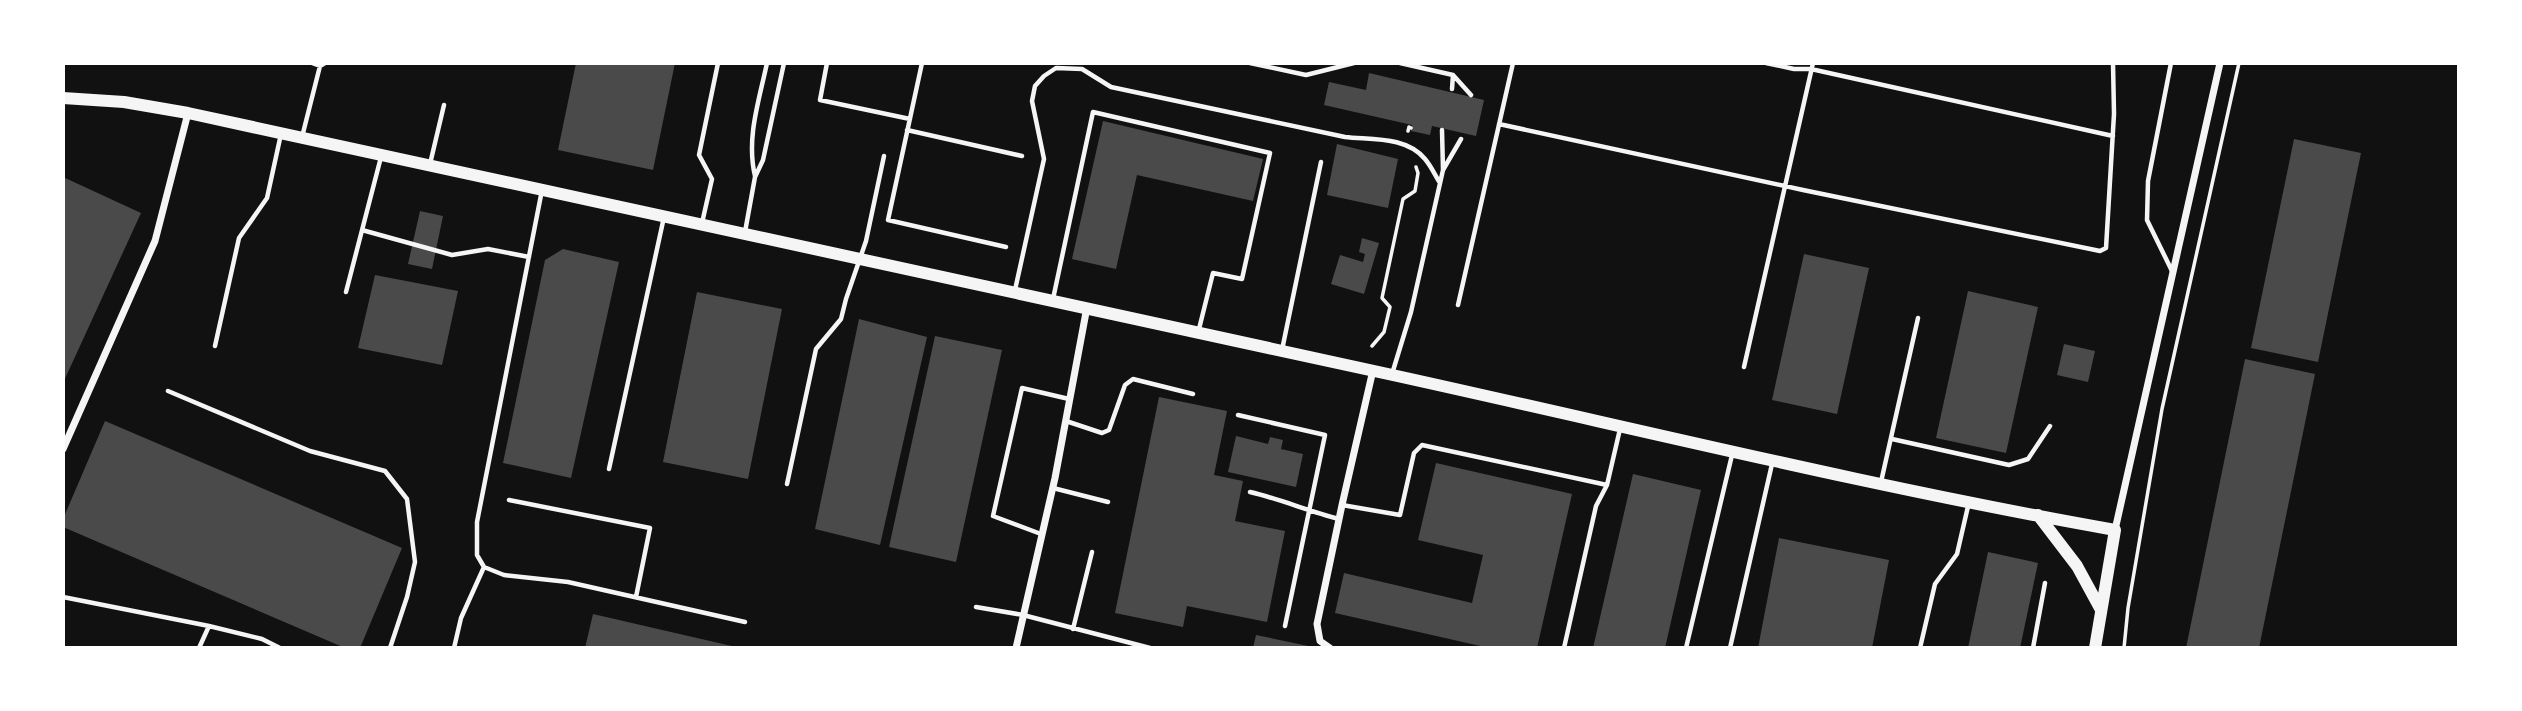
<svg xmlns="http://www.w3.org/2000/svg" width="2522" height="711" viewBox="0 0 2522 711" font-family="'IBM Plex Serif',serif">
  <rect width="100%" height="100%" fill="#111"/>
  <!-- building -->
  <path fill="#4a4a4a" d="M576 63H675L653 170 558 150Z
    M1369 73 1484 100 1476 136 1432 126 1430 135 1411 131 1412 125 1324 105 1329 82 1366 90Z
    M1103 121 1263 159 1253 201 1137 175 1116 269 1072 259Z
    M2294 139 2361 153 2318 362 2251 348Z
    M1337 144 1398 159 1388 208 1327 195Z
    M63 177 141 213 63 383Z
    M420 211 443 216 432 269 408 264Z
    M1362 238 1379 243 1364 294 1331 284 1340 255 1363 262 1365 254 1359 252Z
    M563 249 619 262 571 478 503 463 545 260Z
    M1804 254 1869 268 1837 414 1772 400Z
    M375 275 458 291 442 365 358 348Z
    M1968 291 2038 307 2006 453 1936 438Z
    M697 292 782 309 748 479 663 462Z
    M859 319 927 337 880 545 815 529Z
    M935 336 1002 350 956 562 889 547Z
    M2064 344 2095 351 2088 382 2057 375Z
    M2245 359 2315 374 2259 648H2186Z
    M1159 397 1227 411 1214 475 1243 481 1235 521 1285 531 1267 622 1187 606 1183 627 1115 613Z
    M105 421 402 548 360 648H345L63 527V519Z
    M1236 436 1268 444 1270 437 1283 440 1281 449 1303 454 1296 487 1228 472Z
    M1436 463 1572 494 1537 648H1489L1335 613 1344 573 1472 603 1483 555 1418 540Z
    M1633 474 1701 490 1665 648H1593Z
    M1779 538 1889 560 1872 648H1758Z
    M1988 552 2038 563 2020 648H1968Z
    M593 614 736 647V648H585Z
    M1256 635 1313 647V648H1253Z"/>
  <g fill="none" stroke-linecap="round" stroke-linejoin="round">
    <!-- path -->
    <path stroke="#f5f5f5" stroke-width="3.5" d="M1408 131 1409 127 1411 128
      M1372 346 1384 332 1390 307 1382 298 1403 199 1415 191 1418 173 1416 167
      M2124 648 2128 608 2162 409 2239 63"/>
    <!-- service -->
    <path stroke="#f5f5f5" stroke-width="4.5" d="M312 63 320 66
      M827 63 820 100 910 119
      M922 63 888 220 1006 247
      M1250 63 1306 75 1354 63
      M1400 63 1453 75 1471 95
      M1766 63 1794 69H1811L2113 136
      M2171 63 2148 181 2147 220 2172 271
      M1452 89 1453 75
      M1499 124 1803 190 2100 251 2106 248 2114 114 2113 63
      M907 130 1022 156
      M302 137 320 66 325 63
      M430 164 444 105
      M1443 170 1461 139
      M755 176C746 138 759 101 767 63
      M542 190 477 522V555L484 567 504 575 568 582 745 622
      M702 223 712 179 699 155 718 63
      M362 230 452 255 488 249 529 257
      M745 232 755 177 763 160 784 63
      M1015 290 1044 159 1032 101 1035 86 1044 76 1056 68 1082 69 1111 87 1345 137C1371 140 1406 136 1425 159 1431 166 1435 175 1440 183
      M346 292 381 157
      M1053 299 1093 112 1270 153 1242 279 1213 273 1199 329
      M1458 305 1513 63
      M215 346 239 238 267 198 281 134
      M1282 350 1321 162
      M1744 367 1813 63
      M1392 374 1411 312 1443 170 1442 130
      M168 391 310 451 385 471 407 499 415 562 407 597 390 648
      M1238 415 1325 435 1285 626
      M1066 421 1102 433 1109 430 1125 385 1133 379 1193 394
      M1892 439 2009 465 2028 459 2050 426
      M609 469 664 217
      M1881 482 1918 318
      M787 484 816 349 841 319 846 299 866 241 884 156
      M1053 488 1108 502
      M1250 492C1280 499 1308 511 1339 519
      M509 500 650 528 636 597
      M1342 505 1400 515 1414 453 1422 445 1607 485
      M1041 534 993 516 1022 388 1069 399
      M63 597 209 626 262 639 280 648
      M976 607 1023 615 1150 648
      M1073 629 1092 552
      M199 648 209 626
      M454 648 461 618 484 567
      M1564 648 1596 506 1607 485 1620 429
      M1686 648 1732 455
      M1730 648 1772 464
      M1920 648 1935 584 1957 554 1969 502
      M2033 648 2045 583"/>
    <!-- minor -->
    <path stroke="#f5f5f5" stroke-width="7" d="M63 449 155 241 188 113
      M2115 530 2220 63
      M1016 648 1055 478 1087 307
      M1330 648 1320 641 1317 624 1342 505 1373 370"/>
    <!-- tertiary -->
    <path stroke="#f5f5f5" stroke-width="12" d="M63 98 124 102 188 113C588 200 988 286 1388 374 1630 427 1871 487 2115 530L2095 648
      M2038 515 2077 566 2101 610"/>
  </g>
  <!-- border -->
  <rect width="2522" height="711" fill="none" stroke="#ffffff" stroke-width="130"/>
</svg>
